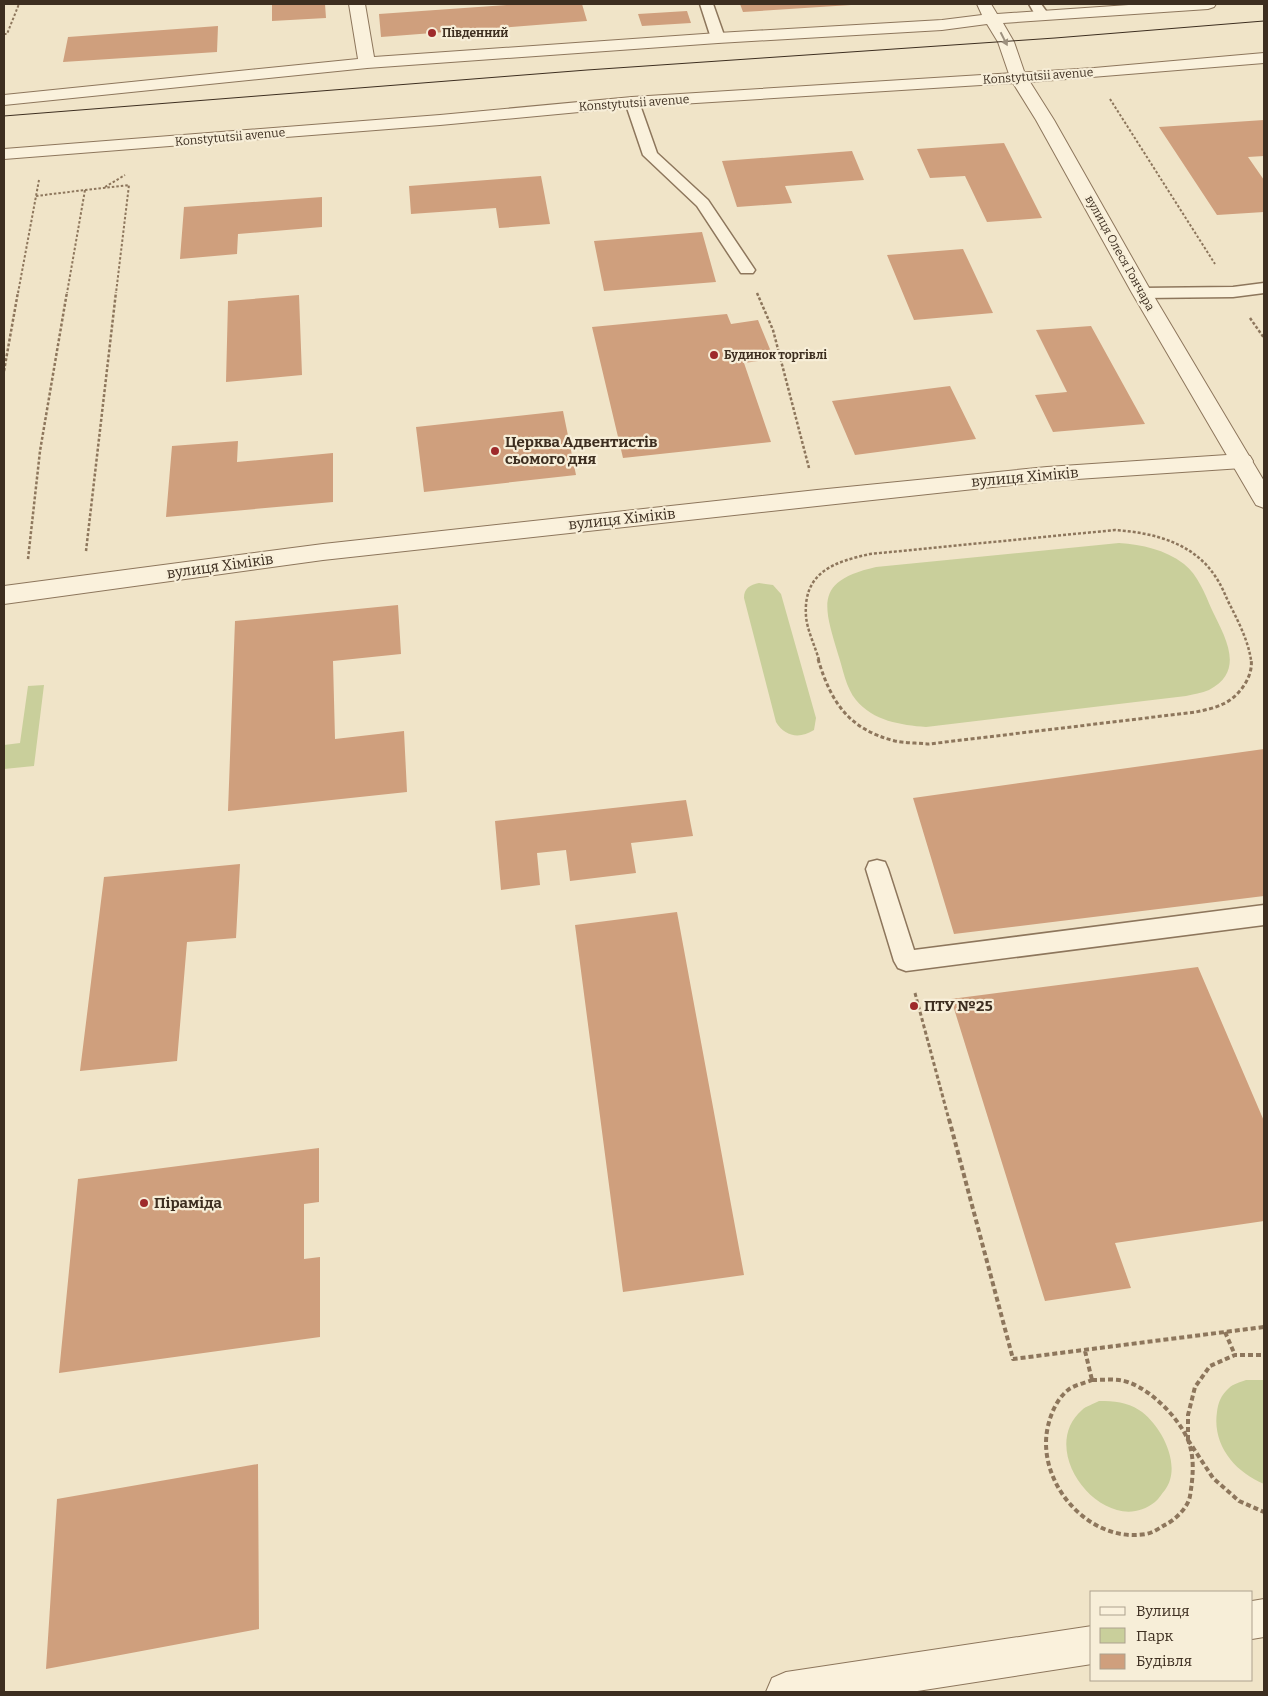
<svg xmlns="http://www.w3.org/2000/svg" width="1268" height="1696" viewBox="0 0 1268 1696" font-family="Bitter,serif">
  <rect width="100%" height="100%" fill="#f0e4c8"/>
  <!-- green -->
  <path fill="#c9cf9b" d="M1119 543C1143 545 1164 549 1184 564 1198 575 1205 594 1212 610 1225 637 1246 671 1209 690 1202 693 1193 694 1186 696L926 727C901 725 873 721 856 700 846 688 843 669 838 654 823 604 815 581 876 567Z
    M759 583 773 585 781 594 816 718 814 730C800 739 785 737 776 722L744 598C744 588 750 585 759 583Z
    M44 685 34 766 4 769V745L20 743 28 686Z
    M1246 1380H1264V1484C1235 1472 1212 1445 1217 1412 1218 1403 1221 1395 1229 1388 1233 1384 1241 1382 1246 1380Z
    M1099 1401C1114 1401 1127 1402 1139 1410 1161 1424 1183 1466 1165 1490 1162 1493 1159 1499 1155 1502 1107 1541 1034 1452 1082 1410 1086 1406 1094 1404 1099 1401Z"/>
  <!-- building -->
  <path fill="#cf9f7d" d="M272 4H325L326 18 272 21Z
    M520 4H582L587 21 381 37 379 14Z
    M740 4H851V5L743 12Z
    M687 11 691 23 642 26 638 14Z
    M218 26 217 52 63 62 68 37Z
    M1264 120V156L1248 157 1264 180V212L1217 215 1159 127Z
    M1004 143 1042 218 987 222 965 176 930 178 917 149Z
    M852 151 864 180 785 186 792 203 737 207 722 161Z
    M541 176 550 224 499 228 496 208 411 214 409 186Z
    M322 197V227L238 234 237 254 180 259 184 207Z
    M702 232 716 282 604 291 594 241Z
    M963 249 993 313 914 320 887 255Z
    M299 295 302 375 226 382 228 301Z
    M727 314 731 324 758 320 774 359 744 363 771 442 623 458 592 327Z
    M1091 326 1145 424 1053 432 1035 395 1067 392 1036 330Z
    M950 386 976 439 855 455 832 401Z
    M563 411 576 475 424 492 416 427Z
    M238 441 237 462 333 453V502L166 517 172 446Z
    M398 605 401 654 333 661 335 739 404 731 407 792 228 811 235 621Z
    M1264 749V896L954 934 913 798Z
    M686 800 693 836 631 843 636 873 570 881 566 850 537 853 540 885 501 890 495 821Z
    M240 864 236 938 187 942 177 1061 80 1071 104 877Z
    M677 912 744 1275 623 1292 575 925Z
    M1198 967 1264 1121V1221L1115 1243 1131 1288 1045 1301 951 999Z
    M319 1148V1202L304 1204V1259L320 1257V1337L59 1373 78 1179Z
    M258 1464 259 1629 46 1669 57 1499Z"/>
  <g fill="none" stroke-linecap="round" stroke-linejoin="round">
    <!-- service casing -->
    <g stroke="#8d765c" stroke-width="3">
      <path id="service" d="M700 4H713L725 38 723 41 718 42 711 38Z
        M1029 4H1041L1049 15 1047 18H1037Z
        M632 98 637 99 639 102 657 153 708 200 755 270 753 273H741L697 206 643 155 625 102 627 99Z
        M1264 283V293L1233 297 1142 298 1136 296 1134 293 1136 290 1142 288 1233 287Z
        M877 860 885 862 888 869 914 950 1264 905V925L906 971 898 968 894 961 866 869 869 862Z"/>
    </g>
    <!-- minor casing -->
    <g stroke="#8d765c" stroke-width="2">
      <path id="minor" d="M349 4H365L374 57 718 33 942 20 982 15 977 4H991L997 14 1143 4H1216L1214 7 1208 9 1003 23 1014 42 1026 77 1024 81H1012L1010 77 998 42 987 24 942 30 718 43 367 68 4 105V95L358 59Z
        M1242 454 1250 456 1253 461 1250 466 1242 468 1047 481 817 506 323 560 4 604V586L323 544 817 490 1047 467Z"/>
    </g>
    <!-- tertiary casing -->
    <g stroke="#8d765c" stroke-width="2">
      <path id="tertiary" d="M1264 53V63L1030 82 1054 120 1152 293 1264 481V508L1256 505 1253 500 1132 293 1036 120 1013 83 632 107 440 125 4 159V149L440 115 632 97 1094 68Z
        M1264 1599V1637L1252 1639V1601Z
        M1092 1626V1664L911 1692H766L772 1678 786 1672Z"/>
    </g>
    <!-- path-far3 -->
    <path stroke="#8d765c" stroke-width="2" stroke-dasharray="2.5 2" stroke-linecap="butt" d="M4 34H7L19 4
      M1110 99 1215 264
      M105 187 125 175
      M85 190 129 185 116 293
      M36 196 85 190 67 293
      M18 293 39 180"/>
    <!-- path-far2 -->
    <path stroke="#8d765c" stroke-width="2.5" stroke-dasharray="3 2" stroke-linecap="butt" d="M757 293 773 330 809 468
      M1250 318 1264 338
      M4 371 18 292
      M86 551 116 292
      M28 559 40 451 67 292
      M819 660C815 646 807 630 806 616 803 572 834 562 870 554L1115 530C1155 533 1195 543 1217 579 1223 588 1226 598 1231 607 1240 625 1248 641 1251 660"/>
    <!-- path-far1 -->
    <path stroke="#8d765c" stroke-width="3" stroke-dasharray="4 2.5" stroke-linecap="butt" d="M818 659C831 702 848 729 895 741 905 743 918 743 929 744L1196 712C1205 710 1215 708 1223 704 1239 697 1254 676 1251 659
      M915 993 949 1120"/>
    <!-- path -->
    <path stroke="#8d765c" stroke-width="4" stroke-dasharray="5 3" stroke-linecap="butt" d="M949 1119 1013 1359 1264 1327
      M1225 1332 1235 1355
      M1085 1351 1092 1380
      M1092 1380C1101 1380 1110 1379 1119 1380 1145 1383 1178 1416 1188 1440 1195 1458 1193 1477 1190 1496 1188 1508 1174 1521 1163 1526 1158 1529 1152 1533 1146 1534 1088 1544 1035 1481 1048 1426 1051 1413 1057 1399 1068 1390 1074 1385 1085 1383 1092 1380Z
      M1188 1440 1213 1478 1239 1501 1264 1512
      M1188 1440V1415L1195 1387 1210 1366 1235 1355H1264"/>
    <!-- service -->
    <use href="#service" fill="#faf1dc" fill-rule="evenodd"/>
    <!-- minor -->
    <use href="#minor" fill="#faf1dc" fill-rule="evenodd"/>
    <!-- tertiary -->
    <use href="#tertiary" fill="#faf1dc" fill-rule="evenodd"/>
    <!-- tram -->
    <path stroke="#3d2e20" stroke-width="1" d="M4 116 587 70 1055 38 1264 21"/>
  </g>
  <!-- one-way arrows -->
  <defs><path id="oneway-solid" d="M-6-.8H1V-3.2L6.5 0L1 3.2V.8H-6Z" transform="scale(1.25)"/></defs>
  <use fill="#9c907e" href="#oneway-solid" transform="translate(1004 39) rotate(63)"/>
  <!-- markers -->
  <g fill="#9e2a2b" stroke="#f7eed8" stroke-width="2">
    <circle cx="432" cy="33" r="5"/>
    <circle cx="714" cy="355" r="5"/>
    <circle cx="495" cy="451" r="5"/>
    <circle cx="914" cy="1006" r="5"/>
    <circle cx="144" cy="1203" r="5"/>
  </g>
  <g text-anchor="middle" stroke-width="4.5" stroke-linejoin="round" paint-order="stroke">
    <!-- far-poi labels -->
    <g font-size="12" font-weight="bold" fill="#3d2e20" stroke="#f7eed8" text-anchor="start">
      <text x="442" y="37">Південний</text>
      <text x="724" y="359">Будинок торгівлі</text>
    </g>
    <!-- far-street labels -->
    <g font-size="12" fill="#3d2e20" stroke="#f7eed8">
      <text transform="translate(1038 76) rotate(-4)" y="4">Konstytutsii avenue</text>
      <text transform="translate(634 103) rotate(-4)" y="4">Konstytutsii avenue</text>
      <text transform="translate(230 137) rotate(-5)" y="4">Konstytutsii avenue</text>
      <text transform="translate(1120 253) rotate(61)" y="4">вулиця Олеся Гончара</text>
    </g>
    <!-- poi labels -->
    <g font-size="15" font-weight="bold" fill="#3d2e20" stroke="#f7eed8" text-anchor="start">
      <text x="505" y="447">Церква Адвентистів<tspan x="505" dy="17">сьомого дня</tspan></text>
      <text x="924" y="1011">ПТУ №25</text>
      <text x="154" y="1208">Піраміда</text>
    </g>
    <!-- street labels -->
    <g font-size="15" fill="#3d2e20" stroke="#f7eed8">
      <text transform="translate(1025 477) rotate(-5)" y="5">вулиця Хіміків</text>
      <text transform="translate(622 519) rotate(-6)" y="5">вулиця Хіміків</text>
      <text transform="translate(220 566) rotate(-8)" y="5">вулиця Хіміків</text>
    </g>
  </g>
  <!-- border -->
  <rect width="1268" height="1696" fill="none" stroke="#3d2e20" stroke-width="10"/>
  <!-- legend -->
  <rect x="1090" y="1591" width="162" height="90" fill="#f7eed8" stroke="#ada18e"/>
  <rect x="1100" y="1607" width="25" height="8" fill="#faf1dc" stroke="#ada18e"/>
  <text x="1136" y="1616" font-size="15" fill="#3d2e20">Вулиця</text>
  <rect x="1100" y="1628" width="25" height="15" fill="#c9cf9b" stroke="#ada18e"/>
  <text x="1136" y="1641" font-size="15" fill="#3d2e20">Парк</text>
  <rect x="1100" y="1654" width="25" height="15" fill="#cf9f7d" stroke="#ada18e"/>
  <text x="1136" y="1666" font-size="15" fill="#3d2e20">Будівля</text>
</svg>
